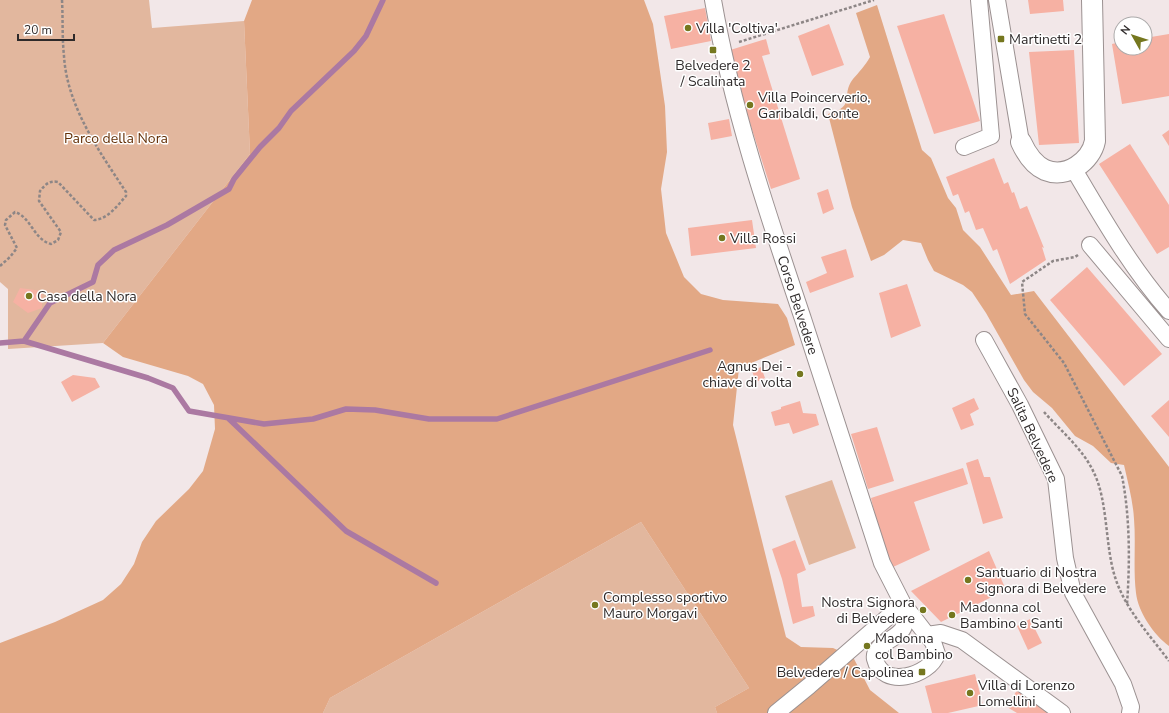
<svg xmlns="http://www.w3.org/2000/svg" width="1169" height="713" viewBox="0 0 1169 713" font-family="'Nunito Sans',sans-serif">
  <rect width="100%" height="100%" fill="#f2e7e8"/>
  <!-- green -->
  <path fill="#e2b79e" d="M0 0H149L152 28 244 21 250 154 103 343 8 349V289L0 282Z
    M832 480 856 548 809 565 785 496Z
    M641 522 749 688 715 707 717 713H323L330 698Z"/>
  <!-- forest -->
  <path fill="#e2a885" d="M252 0H644L653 24 665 106 667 152 661 189 666 233 684 277 701 294 723 300 778 304 787 318 795 345 739 368 733 425 786 637 801 647 833 648 853 657 870 690 899 713H717L715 707 749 688 641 522 330 698 323 713H0V643L55 622 103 600 121 584 134 564 142 542 156 521 189 489 203 471 215 429 214 405 203 384 188 376 123 357 103 343 250 154 244 21Z
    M877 5 922 150 931 158 948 198 956 208 963 230 980 247 1011 295 1034 291 1169 467V646C1154 635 1138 612 1136 593 1133 568 1136 543 1134 519 1133 501 1128 483 1124 465L1111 463 1093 446 1075 436 1052 408 1033 392 1024 380 986 313 972 292 963 285 934 271 928 260 921 243 903 240 884 255 871 261 852 207 828 114C857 106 840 96 853 79 859 72 865 66 870 57L856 13Z"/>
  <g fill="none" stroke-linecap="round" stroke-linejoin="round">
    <!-- stream -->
    <path stroke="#ab79a2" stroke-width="5.5" d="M24 341 50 303 93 282 98 265 114 250 167 225 229 189 234 179 260 147 279 128 291 111 354 51 366 36 383 0
      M0 343 24 341 148 378 173 388 189 411 264 424 313 419 346 409 375 410 429 419H497L710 350
      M228 418 346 531 436 583"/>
  </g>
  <!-- building -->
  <path fill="#f6b1a3" d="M1028 0H1063L1064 11 1030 14Z
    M705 8 711 41 671 49 664 16Z
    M944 14 980 121 934 134 897 26Z
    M829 24 844 65 812 76 798 36Z
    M1169 34V96L1122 104 1112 44 1121 42V48H1145V38Z
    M766 39 770 54 762 56 800 179 771 189 727 51Z
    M1074 50 1079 143 1039 145 1029 52Z
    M729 119 732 136 711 140 708 123Z
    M1169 130V146L1162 135Z
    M1130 144 1169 205V247L1157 254 1099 164Z
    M994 158 1004 184 1008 182 1012 193 1014 192 1020 209 1027 206 1044 248 1042 247 1046 260 1010 284 997 249 993 251 983 228 976 230 969 211 965 213 958 194 953 196 946 177Z
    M828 189 834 209 823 214 817 193Z
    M752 220 756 248 691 256 688 228Z
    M846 249 854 277 810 293 806 282 827 273 821 257Z
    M1087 267 1162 354 1124 386 1050 300Z
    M907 284 921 326 891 338 879 293Z
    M20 288 42 291V308L28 313 13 302Z
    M761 367 765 378 756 382 752 371Z
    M73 375 95 378 100 387 72 402 61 382Z
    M974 398 979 409 970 414 974 425 961 430 952 408Z
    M1169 400V437L1151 416Z
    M800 401 803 413 816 414 819 425 793 434 789 423 775 426 771 412 781 409V407Z
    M877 427 894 481 868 489 851 434Z
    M978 459 984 477H990L1003 518 983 524 966 463Z
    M963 468 968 484 914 502 930 550 893 567 880 536 871 498Z
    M795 540 806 570 797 574 802 607 813 606 815 616 793 624 782 579 772 549Z
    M989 551 1006 590 941 622 911 591Z
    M1030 619 1042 643 1028 650 1017 626Z
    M975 674 983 705 948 713H932L925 686Z
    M1017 690 1052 713H1017L1007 707Z"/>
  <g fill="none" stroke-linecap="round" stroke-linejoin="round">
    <!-- minor casing -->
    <g stroke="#9b9191" stroke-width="18">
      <path id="minor" d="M713 0C732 109 768 215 803 319 830 401 856 482 882 563L903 604 927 635 941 633 962 640 1062 713
        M997 0 1021 142
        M964 147 991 136 979 0
        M1073 168C1102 217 1131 268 1169 311
        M1090 245 1169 339
        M984 340 1020 405 1056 479 1065 558 1073 593 1123 684 1131 707 1130 713
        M903 604C903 610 906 620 904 626 900 639 872 644 875 659 882 689 929 677 937 654L933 642 927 635
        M776 713 809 686 903 604"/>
    </g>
    <!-- tertiary casing -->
    <g stroke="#9b9191" stroke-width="22">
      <path id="tertiary" d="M1021 142C1026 153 1034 165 1045 170 1067 179 1091 161 1095 141L1092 0"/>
    </g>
    <!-- path -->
    <path stroke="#8d8686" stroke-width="2.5" stroke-dasharray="3 2" stroke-linecap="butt" d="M739 42 874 0
      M1078 255 1075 257 1053 261 1022 282 1025 314 1064 363 1122 476C1130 517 1130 562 1127 604
      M0 266 10 257 17 248 5 225 6 220 15 212C31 217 34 240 51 244L58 240 61 232 39 201 40 191C45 185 49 180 58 182L94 220C108 219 117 206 126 196V192C99 151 67 106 64 56 62 37 63 19 62 0
      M1044 412C1061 431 1084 450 1094 473 1108 501 1105 546 1115 577 1125 609 1149 634 1169 661"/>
    <!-- minor -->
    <use href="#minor" stroke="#fff" stroke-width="16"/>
    <!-- tertiary -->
    <use href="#tertiary" stroke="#fff" stroke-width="20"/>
  </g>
  <!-- markers -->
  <g fill="#75771f" stroke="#fff" stroke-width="1.5">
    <circle cx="688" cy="28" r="4"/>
    <rect x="997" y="35" width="8" height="8" rx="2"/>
    <rect x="709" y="46" width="8" height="8" rx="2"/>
    <circle cx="750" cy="105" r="4"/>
    <circle cx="722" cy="238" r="4"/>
    <circle cx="29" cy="296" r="4"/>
    <circle cx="800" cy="374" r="4"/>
    <circle cx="968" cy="580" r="4"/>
    <circle cx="595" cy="605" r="4"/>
    <circle cx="923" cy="610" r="4"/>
    <circle cx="952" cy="615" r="4"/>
    <circle cx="867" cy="646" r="4"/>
    <rect x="918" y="668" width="8" height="8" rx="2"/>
    <circle cx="970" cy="693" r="4"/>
  </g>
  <g text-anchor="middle" stroke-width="3" stroke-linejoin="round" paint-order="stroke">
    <!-- poi labels -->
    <g font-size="14" fill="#2e2a2a" stroke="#fff" text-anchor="start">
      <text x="696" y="33">Villa 'Coltiva'</text>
      <text x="1009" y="44">Martinetti 2</text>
      <text x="713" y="70" text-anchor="middle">Belvedere 2<tspan x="713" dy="16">/ Scalinata</tspan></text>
      <text x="758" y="102">Villa Poincerverio,<tspan x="758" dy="16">Garibaldi, Conte</tspan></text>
      <text x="730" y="243">Villa Rossi</text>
      <text x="37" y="301">Casa della Nora</text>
      <text x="792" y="371" text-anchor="end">Agnus Dei -<tspan x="792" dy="16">chiave di volta</tspan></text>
      <text x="976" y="577">Santuario di Nostra<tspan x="976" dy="16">Signora di Belvedere</tspan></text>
      <text x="603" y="602">Complesso sportivo<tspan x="603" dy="16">Mauro Morgavi</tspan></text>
      <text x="915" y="607" text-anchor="end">Nostra Signora<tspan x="915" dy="16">di Belvedere</tspan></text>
      <text x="960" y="612">Madonna col<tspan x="960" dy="16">Bambino e Santi</tspan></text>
      <text x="875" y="643">Madonna<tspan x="875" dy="16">col Bambino</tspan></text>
      <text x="914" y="677" text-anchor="end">Belvedere / Capolinea</text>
      <text x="978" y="690">Villa di Lorenzo<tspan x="978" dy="16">Lomellini</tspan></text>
    </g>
    <!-- park labels -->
    <g font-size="14" fill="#653108" stroke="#fff">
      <text x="116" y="143">Parco della Nora</text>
    </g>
    <!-- street labels -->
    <g font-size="14" fill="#2e2a2a" stroke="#fff">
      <text transform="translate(798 305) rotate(72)" y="5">Corso Belvedere</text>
      <text transform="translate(1033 435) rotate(65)" y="5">Salita Belvedere</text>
    </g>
  </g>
  <!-- north arrow -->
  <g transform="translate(1133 36) rotate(309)"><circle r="19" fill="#ffffff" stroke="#abaaaa"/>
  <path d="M0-3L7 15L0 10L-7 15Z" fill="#75771f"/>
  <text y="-6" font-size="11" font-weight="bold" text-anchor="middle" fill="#2e2a2a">N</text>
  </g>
  <!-- scale -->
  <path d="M18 34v6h56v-6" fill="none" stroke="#2e2a2a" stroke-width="2"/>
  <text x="24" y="34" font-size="12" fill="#2e2a2a" stroke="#ffffff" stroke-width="3" paint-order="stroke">20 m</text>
</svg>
